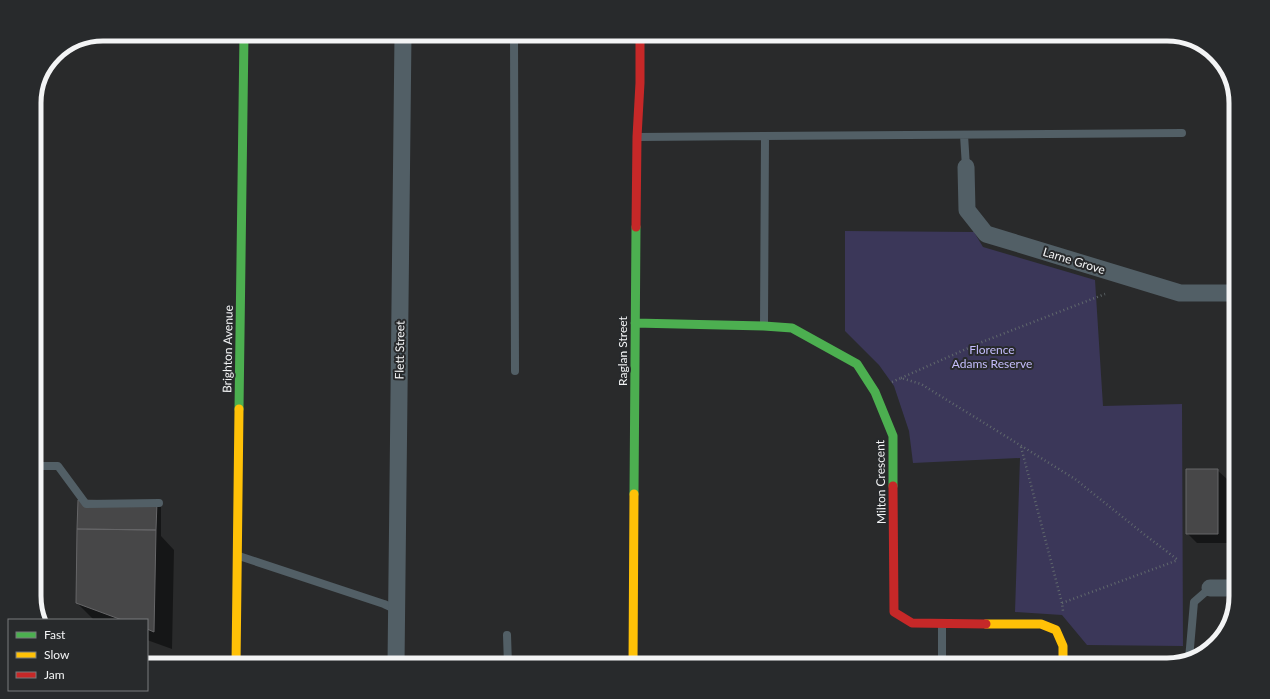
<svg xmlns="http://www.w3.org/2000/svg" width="1270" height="699" viewBox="0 0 1270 699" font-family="Lato,sans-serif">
  <rect width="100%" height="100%" fill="#292a2b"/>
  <!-- green -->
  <path fill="#3b3759" d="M845 231 974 232 983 247 1095 280 1103 406 1182 404 1183 646 1087 645 1062 615 1015 612 1020 458 913 463 909 431 894 386 879 365 845 331Z"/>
  <!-- shadow -->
  <path fill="#0007" d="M1217 470 1227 479V543H1197L1187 533Z
    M156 503 161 507V536L174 550 172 649 147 640V620H94L77 603Z"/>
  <!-- building -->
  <path fill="#474748" stroke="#666668" d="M1186 469H1218V534H1186Z
    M78 500 157 502 156 530 77 529Z
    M77 529 156 530 154 632 147 629V620H122L76 603Z"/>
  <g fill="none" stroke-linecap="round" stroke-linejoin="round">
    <!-- path -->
    <path stroke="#61696d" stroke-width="2.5" stroke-dasharray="1 3" stroke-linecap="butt" d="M901 378 982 342 1105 294
      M892 382 901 378 921 384 1075 479 1145 535 1178 560
      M1021 447 1062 603 1063 611
      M1062 603 1178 560"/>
    <!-- lane -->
    <path stroke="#525f66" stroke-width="8" d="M514 34 515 371
      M964 135 966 167
      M638 137 1182 133
      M764 325 765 136
      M34 466H58L86 504 159 503
      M239 556 384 604 397 610
      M942 624V665
      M507 635 508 665
      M1189 659 1194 602 1210 588"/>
    <!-- street -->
    <path stroke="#525f66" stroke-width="17" d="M966 167 967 210 986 234 1180 293H1236
      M1210 588H1236
      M396 665 403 34"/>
    <!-- fast -->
    <path stroke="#4caf50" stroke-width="9" d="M635 323 764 326 792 328 857 364 875 392 893 436V486
      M239 409 244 34
      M634 494 636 227"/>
    <!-- slow -->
    <path stroke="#ffc107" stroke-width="9" d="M986 624H1041L1056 630 1063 646V665
      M236 665 239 409
      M633 665 634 494"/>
    <!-- jam -->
    <path stroke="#c62828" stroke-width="9" d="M636 227 637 137 640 83V38
      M893 486 894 612 912 623 986 624"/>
    <!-- tram -->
    <path stroke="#596063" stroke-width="1" d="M147 659 163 665"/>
  </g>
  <g text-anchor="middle" stroke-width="4" stroke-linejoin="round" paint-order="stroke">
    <!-- street labels -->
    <g font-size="12" fill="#f3f4f5" stroke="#282a2c">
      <text transform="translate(1074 261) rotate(17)" y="4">Larne Grove</text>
      <text transform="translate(228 349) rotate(-89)" y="4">Brighton Avenue</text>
      <text transform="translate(400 350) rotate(-89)" y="4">Flett Street</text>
      <text transform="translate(623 351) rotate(-90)" y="4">Raglan Street</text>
      <text transform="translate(881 482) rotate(-91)" y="4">Milton Crescent</text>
    </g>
    <!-- park labels -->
    <g font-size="12" fill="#c3bcfa" stroke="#282a2c">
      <text x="992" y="354">Florence<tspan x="992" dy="14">Adams Reserve</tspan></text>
    </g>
  </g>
  <!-- crop -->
  <path d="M0 0H1270V699H0ZM103 41H1167A62 62 0 0 1 1229 103V596A62 62 0 0 1 1167 658H103A62 62 0 0 1 41 596V103A62 62 0 0 1 103 41Z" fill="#282a2c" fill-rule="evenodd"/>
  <path fill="none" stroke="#f3f4f5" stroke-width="5" d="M103 41H1167A62 62 0 0 1 1229 103V596A62 62 0 0 1 1167 658H103A62 62 0 0 1 41 596V103A62 62 0 0 1 103 41Z"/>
  <!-- legend -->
  <rect x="8" y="619" width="140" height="72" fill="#282a2c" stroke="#797b7c"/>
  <rect x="16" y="632" width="20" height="6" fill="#4caf50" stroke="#797b7c"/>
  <text x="44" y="639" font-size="12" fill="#f3f4f5">Fast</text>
  <rect x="16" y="652" width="20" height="6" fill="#ffc107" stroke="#797b7c"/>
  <text x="44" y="659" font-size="12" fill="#f3f4f5">Slow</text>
  <rect x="16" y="672" width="20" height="6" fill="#c62828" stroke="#797b7c"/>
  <text x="44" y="679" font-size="12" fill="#f3f4f5">Jam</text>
</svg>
